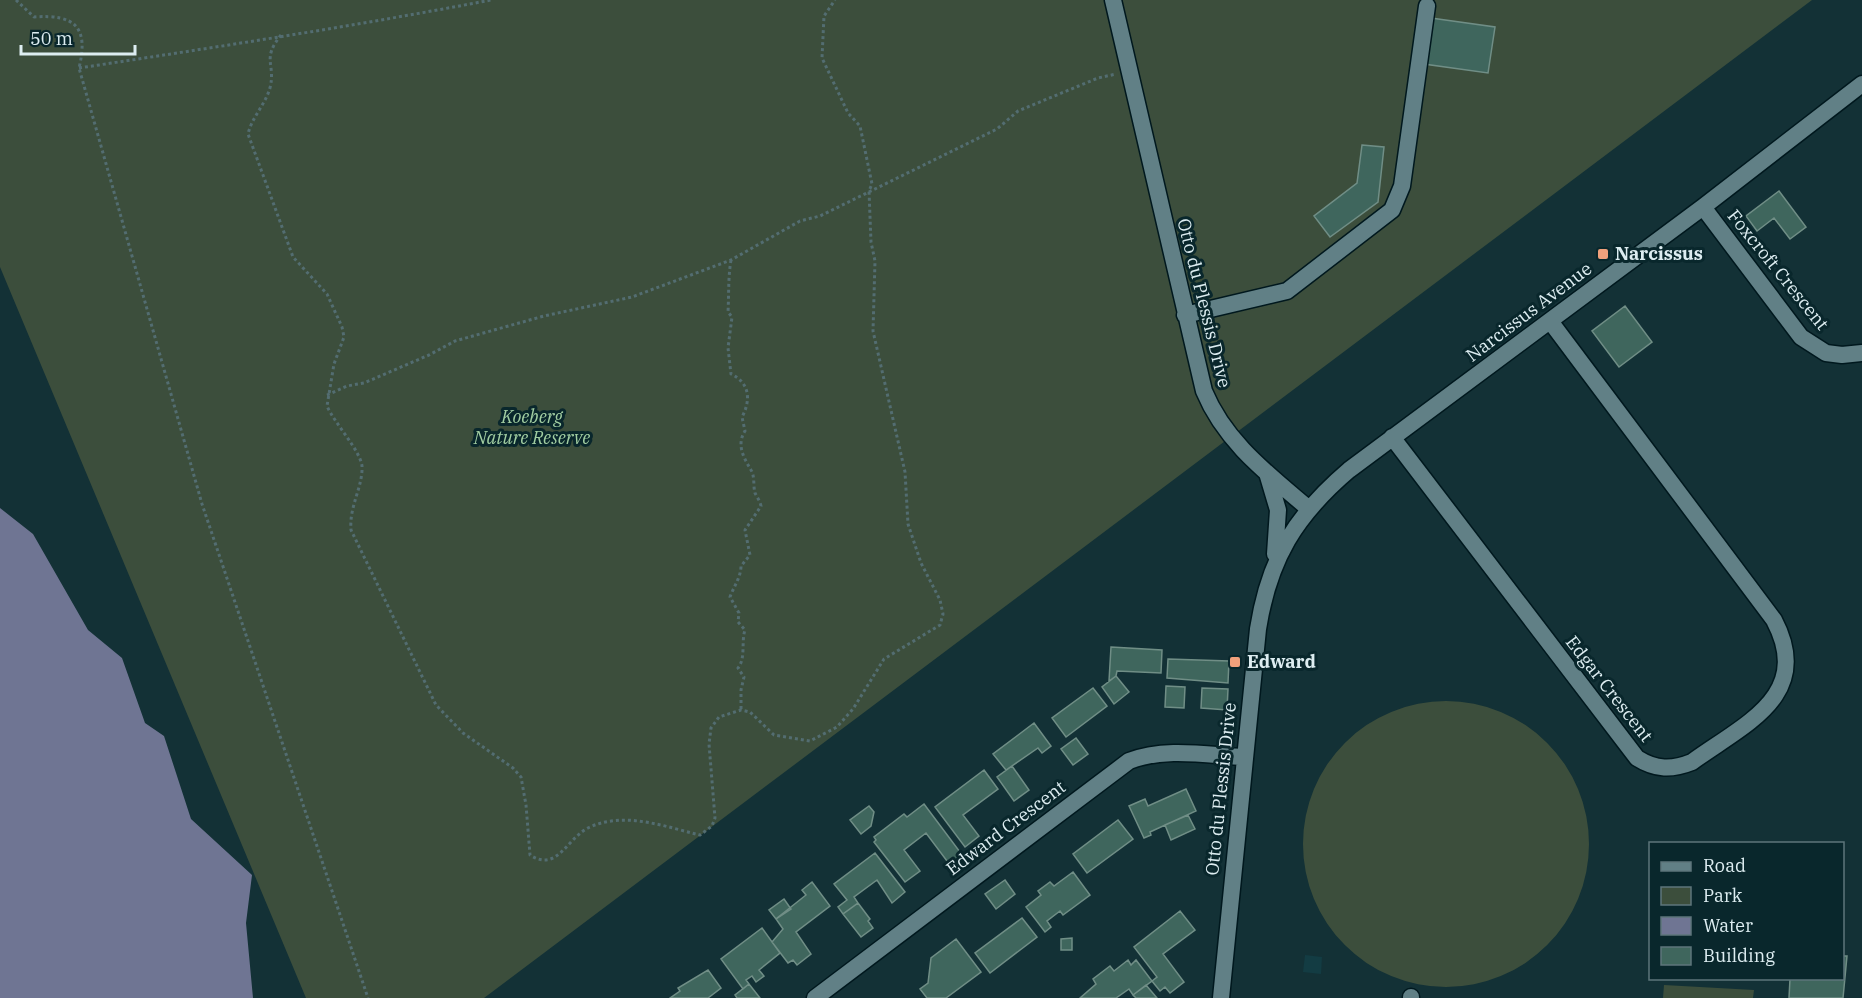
<svg xmlns="http://www.w3.org/2000/svg" width="1862" height="998" viewBox="0 0 1862 998" font-family="'IBM Plex Serif',serif">
  <rect width="100%" height="100%" fill="#133136"/>
  <!-- built -->
  <path fill="#133c43" d="M1305 955 1322 957 1321 974 1303 972Z"/>
  <!-- green -->
  <path fill="#3c4e3c" d="M0 0H1812L484 998H306L0 267Z
    M1303 844a143 143 0 1 1 286 0a143 143 0 1 1-286 0Z
    M1664 985 1754 990 1753 998H1663Z"/>
  <!-- water -->
  <path fill="#6f7593" d="M0 508 33 534 88 630 122 658 145 723 164 736 191 819 252 875 246 923 253 998H0Z"/>
  <!-- building -->
  <path fill="#3f665d" stroke="#708e86" stroke-width="1.5" d="M1431 18 1495 27 1488 73 1424 64Z
    M1362 145 1384 147 1378 202 1330 237 1314 216 1357 183Z
    M1779 191 1806 227 1790 239 1774 218 1757 231 1746 216Z
    M1625 306 1652 342 1619 367 1592 331Z
    M1111 647 1162 650 1161 673 1117 671 1116 676 1109 681Z
    M1168 659 1229 661 1228 683 1167 678Z
    M1116 676 1129 692 1114 704 1102 687Z
    M1166 686 1185 687 1184 708 1165 707Z
    M1093 688 1107 706 1066 737 1052 718Z
    M1202 688 1228 689 1227 710 1201 708Z
    M1034 723 1051 746 1042 753 1038 748 1006 770 993 754Z
    M1076 738 1088 754 1073 765 1061 749Z
    M1012 766 1029 790 1014 801 997 777Z
    M984 770 998 789 963 815 979 836 965 847 935 807Z
    M1186 789 1196 811 1150 832 1151 835 1144 838 1129 806 1145 799 1148 806Z
    M924 804 963 856 950 865 926 833 904 850 920 871 905 882 874 842 876 840 874 837 904 814 907 817Z
    M869 806 874 812 871 826 861 834 850 820Z
    M1188 815 1195 829 1171 840 1165 825Z
    M1118 820 1133 839 1087 873 1073 854Z
    M875 853 905 892 892 903 877 880 854 897 858 903 843 914 838 907 847 900 834 884Z
    M1073 872 1090 895 1063 915 1060 911 1047 921 1051 927 1045 932 1026 907 1041 895 1038 891 1050 882 1054 886Z
    M1005 880 1015 894 996 909 985 894Z
    M812 882 830 906 796 932 811 954 797 965 793 960 788 963 772 942 783 929 776 919 806 895 802 890Z
    M784 899 791 909 776 919 769 910Z
    M858 903 870 919 868 921 873 928 861 937 843 914Z
    M1180 911 1195 930 1163 954 1184 982 1170 993 1165 987 1160 991 1152 981 1157 977 1134 947Z
    M1022 918 1037 937 990 973 975 953Z
    M762 928 780 953 759 970 764 976 756 982 752 976 746 980 749 984 743 989 721 959Z
    M1072 938V950H1061V939Z
    M956 939 981 972 946 998H927L920 989 928 983 931 958Z
    M1842 956H1847L1843 998H1789L1790 979 1784 978H1842Z
    M1128 960 1131 965 1136 960 1152 981 1133 995 1129 989 1116 998H1080L1096 984 1093 979 1110 966 1114 971Z
    M708 970 721 988 708 998H670L680 991 678 988Z
    M749 984 760 998H737L735 995Z
    M1146 985 1157 998H1136L1133 995Z"/>
  <g fill="none" stroke-linecap="round" stroke-linejoin="round">
    <!-- minor casing -->
    <g stroke="#00181e" stroke-width="19">
      <path id="minor" d="M1113 0 1204 391C1225 442 1268 474 1309 509
        M1703 207 1801 337 1826 353 1842 355 1862 353
        M1185 315 1287 291 1392 210 1402 186 1427 6
        M1392 437 1637 758C1656 770 1672 770 1692 762 1744 724 1814 696 1774 620L1550 321
        M1267 473 1278 510 1275 554
        M815 998 1129 761C1165 747 1206 755 1244 757
        M1221 998 1258 629C1269 559 1295 516 1349 470L1703 207 1862 84
        M1411 998V997"/>
    </g>
    <!-- path -->
    <path stroke="#536d71" stroke-width="3" stroke-dasharray="3 3" stroke-linecap="butt" d="M16 0 34 17C75 14 89 27 79 68L202 504 368 998
      M281 35C261 60 276 63 270 88 265 105 252 117 248 134L293 257 327 294 342 327 344 337 334 364 327 406C335 424 360 450 362 466 363 487 349 506 351 530L436 705 463 733 513 768 521 777 526 805 530 855C558 873 567 837 590 827 625 811 666 827 700 835L712 826 715 818 709 744 711 728 719 717 741 710 750 712 774 735 810 741 837 727 853 709 884 659 940 625 943 614 940 600 921 563 908 524 905 472 873 331 875 261 871 242 869 191 872 184 860 126 848 113 822 58 824 16 835 0
      M79 68C217 47 355 26 491 0
      M731 260C728 278 729 294 728 312L732 317 728 348 731 374C750 383 751 400 742 417L745 431C736 445 744 458 751 470 755 476 753 486 755 493 757 497 760 501 761 506L745 530 750 555 741 566C741 577 734 586 730 597L739 613 738 622 745 630C741 642 746 658 738 668L744 677 741 690V710
      M327 395 347 386 364 383 429 355 455 341 544 316 632 297 731 260 800 221 820 216 997 129 1018 111 1098 78 1116 74"/>
    <!-- minor -->
    <use href="#minor" stroke="#618086" stroke-width="16"/>
  </g>
  <!-- markers -->
  <g fill="#f1a17c" stroke="#09272c" stroke-width="2">
    <rect x="1597" y="248" width="12" height="12" rx="3"/>
    <rect x="1229" y="656" width="12" height="12" rx="3"/>
  </g>
  <g text-anchor="middle" stroke-width="6" stroke-linejoin="round" paint-order="stroke">
    <!-- poi labels -->
    <g font-size="18" font-weight="bold" fill="#ddedf1" stroke="#09272c" text-anchor="start">
      <text x="1615" y="260">Narcissus</text>
      <text x="1247" y="668">Edward</text>
    </g>
    <!-- street labels -->
    <g font-size="18" fill="#ddedf1" stroke="#09272c">
      <text transform="translate(1778 270) rotate(51)" y="6">Foxcroft Crescent</text>
      <text transform="translate(1204 303) rotate(76)" y="6">Otto du Plessis Drive</text>
      <text transform="translate(1529 312) rotate(-37)" y="6">Narcissus Avenue</text>
      <text transform="translate(1609 689) rotate(52)" y="6">Edgar Crescent</text>
      <text transform="translate(1221 789) rotate(-84)" y="6">Otto du Plessis Drive</text>
      <text transform="translate(1006 828) rotate(-37)" y="6">Edward Crescent</text>
    </g>
    <!-- park labels -->
    <g font-size="18" font-style="italic" fill="#a2cea2" stroke="#09272c">
      <text x="532" y="423">Koeberg<tspan x="532" dy="21">Nature Reserve</tspan></text>
    </g>
  </g>
  <!-- legend -->
  <rect x="1649" y="842" width="195" height="138" fill="#09272c" stroke="#5e767b" stroke-width="1.5"/>
  <rect x="1661" y="862" width="30" height="9" fill="#618086" stroke="#5e767b" stroke-width="1.5"/>
  <text x="1703" y="872" font-size="18" fill="#ddedf1">Road</text>
  <rect x="1661" y="887" width="30" height="18" fill="#3c4e3c" stroke="#5e767b" stroke-width="1.5"/>
  <text x="1703" y="902" font-size="18" fill="#ddedf1">Park</text>
  <rect x="1661" y="917" width="30" height="18" fill="#6f7593" stroke="#5e767b" stroke-width="1.5"/>
  <text x="1703" y="932" font-size="18" fill="#ddedf1">Water</text>
  <rect x="1661" y="947" width="30" height="18" fill="#3f665d" stroke="#5e767b" stroke-width="1.5"/>
  <text x="1703" y="962" font-size="18" fill="#ddedf1">Building</text>
  <!-- scale -->
  <path d="M21 45v9h114v-9" fill="none" stroke="#ddedf1" stroke-width="3"/>
  <text x="30" y="45" font-size="18" fill="#ddedf1" stroke="#09272c" stroke-width="4.5" paint-order="stroke">50 m</text>
</svg>
